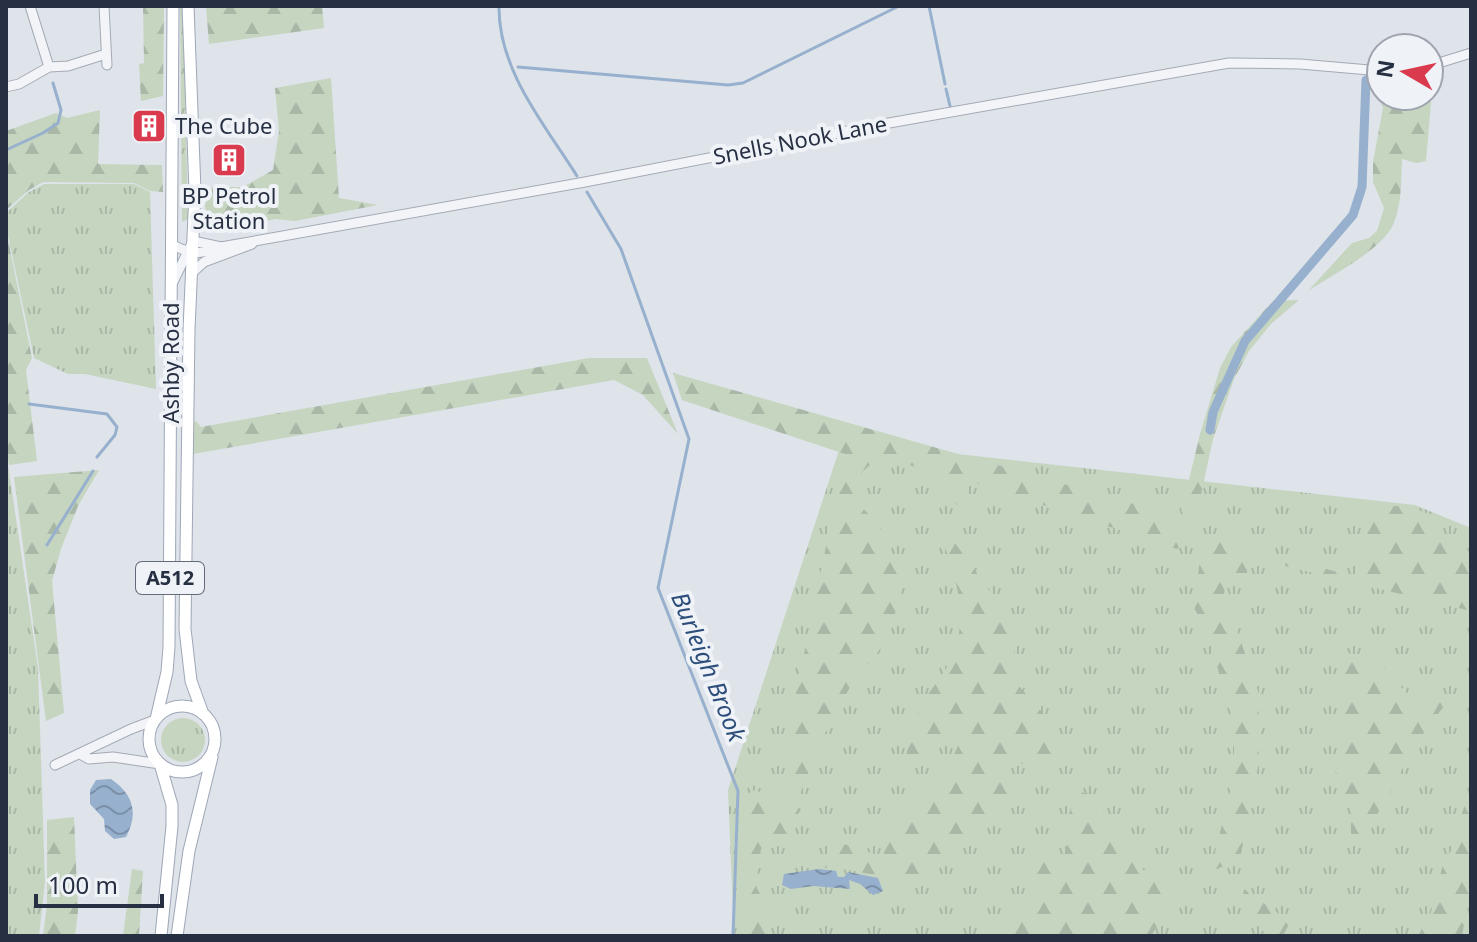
<svg xmlns="http://www.w3.org/2000/svg" width="1477" height="942" viewBox="0 0 1477 942" font-family="'Noto Sans',sans-serif">
  <defs>
    <pattern id="grass-tufts" width="24" height="20" patternUnits="userSpaceOnUse" patternTransform="scale(2)"><rect width="24" height="20" fill="#c5d5c0"/><path d="M3 7l-1-3M5 7V3M7 7l1-3M15 17l-1-3M17 17v-4M19 17l1-3" fill="none" stroke="#a9b7a6"/></pattern>
    <pattern id="forest-firs" width="22" height="20" patternUnits="userSpaceOnUse" patternTransform="scale(2)"><rect width="22" height="20" fill="#c5d5c0"/><path d="M5 1l3.5 6h-7zM16 11l3.5 6h-7z" fill="#a9b7a6"/></pattern>
    <pattern id="water-waves" width="16" height="10" patternUnits="userSpaceOnUse" patternTransform="scale(2)"><rect width="16" height="10" fill="#97b0cd"/><path d="M0 5q4-4 8 0t8 0" fill="none" stroke="#7b90a8"/></pattern>
  </defs>
  <rect width="100%" height="100%" fill="#dfe3ea"/>
  <!-- grass -->
  <path fill="url(#grass-tufts)" d="M180 6H183L188 219 182 222Z
    M44 184H134L150 192 156 389 85 374H68L34 358 6 226V213L29 192Z
    M842 441 1415 505 1471 528V936H734L728 790Z
    M6 451 38 668 45 882 39 936H6Z
    M161 740a22 22 0 1 1 44 0a22 22 0 1 1-44 0Z"/>
  <!-- forest -->
  <path fill="url(#forest-firs)" d="M143 6H164L163 96 141 101 139 64 144 63Z
    M206 6H322L324 28 209 44Z
    M331 78 339 198 378 205 295 221 276 219 219 230 208 222 205 205 212 187H243L273 170 279 131 275 88Z
    M1433 79 1426 161 1416 163 1402 159C1401 181 1402 207 1392 227 1378 252 1332 275 1308 291L1352 243 1369 238 1377 231 1384 208 1373 182V162L1383 108 1372 80 1381 81V96H1429V80Z
    M100 110 98 164 162 165 163 192 150 191 134 183 43 182 29 190 6 210V131L56 113 67 118Z
    M6 230 32 358 26 370 37 461 9 465 6 448Z
    M1299 300 1271 324 1249 351 1234 379 1213 439 1193 531 1177 549 961 478 979 514 971 521 929 471 880 456 862 472 861 506 879 526 896 562 902 596 881 648 855 678 824 735 800 794 790 793 796 763 788 732 845 454 682 400 673 373 1180 517 1200 434 1220 368 1231 347 1273 301Z
    M589 358H647L678 434 643 395 614 380 193 454 192 425 196 421 201 427Z
    M99 470 78 506 61 549 52 581 64 713 46 721 14 477Z
    M1360 502 1413 508 1434 516 1443 547 1471 552V611L1285 566 1287 558 1355 577 1363 529Z
    M950 536 1000 605 1011 627 1018 685 1042 712 1060 745 1050 759 1000 767 1016 785C1013 806 998 808 984 819 967 832 947 866 931 874 905 887 855 867 825 868L832 840 883 857 888 835 898 812C931 797 953 767 962 733L954 722 919 754 906 757C910 734 916 713 929 693 935 684 942 676 947 667 971 627 958 580 942 540Z
    M1203 536 1252 550 1247 573H1229L1224 593 1259 694V762L1240 859 1210 872 1234 777V725L1211 645 1194 607Z
    M1343 650 1363 660 1380 664 1415 702 1438 691 1447 703C1421 733 1407 758 1390 793 1386 803 1378 811 1374 820 1369 830 1370 839 1363 849L1351 833V809L1333 766 1340 736Z
    M1471 788V883L1462 936H1418L1431 912 1443 864 1452 849 1458 824Z
    M755 790 801 809 780 846 761 849 756 886 766 906 769 936H743V796Z
    M1073 791 1090 794 1147 875 1174 888 1173 902 1151 936H999L1046 890 1027 872 1041 860 1063 869 1066 859Z
    M74 817 78 912 75 936H43L47 904V820Z
    M132 869 143 871 139 936H123Z
    M1244 889 1290 922 1283 936 1266 934 1241 909Z"/>
  <!-- water -->
  <path fill="url(#water-waves)" d="M111 779C133 794 139 813 126 837L114 839 105 831 104 819 90 804V790L96 780Z
    M819 869 836 871 838 877H844L848 872 878 878 883 891 873 895 860 884 849 880 850 889 813 886 791 889 782 885 784 874Z"/>
  <g fill="none" stroke-linecap="round" stroke-linejoin="round">
    <!-- stream -->
    <path stroke="#97b0cd" stroke-width="3" d="M499 6C498 70 545 125 577 176
      M929 6 945 84
      M518 67 728 85 743 83 899 6
      M946 89 950 106
      M6 150 43 133 58 123 61 110 53 83
      M587 192 621 249 689 439 658 588 738 791 733 936
      M29 404 107 414 117 427 115 435 97 457
      M47 545 93 471"/>
    <!-- canal -->
    <path stroke="#97b0cd" stroke-width="9" d="M1210 430 1213 412 1245 341 1353 215 1362 187 1366 80"/>
    <!-- minor casing -->
    <g stroke="#a4aab5" stroke-width="11">
      <path id="minor" d="M30 6 49 67
        M104 6 107 65
        M1429 66 1471 53
        M6 87 19 84 49 67 68 66 106 54
        M172 244C187 254 204 255 221 247L585 182 889 123 1229 63 1300 64 1381 71
        M191 274 204 262 252 244
        M172 284 193 241 221 247
        M80 754 89 759 113 757 160 764
        M55 765 131 729 155 720"/>
    </g>
    <!-- major casing -->
    <g stroke="#9ea7b7" stroke-width="13">
      <path id="major" d="M188 6 195 191 189 330 185 629 191 681 203 714
        M149 739a33 33 0 1 1 66 0a33 33 0 1 1-66 0Z
        M156 719 167 672 169 647 173 6
        M160 764 172 805V826L161 936
        M177 936 189 851 212 757"/>
    </g>
    <!-- minor -->
    <use href="#minor" stroke="#f3f4f8" stroke-width="9"/>
    <!-- major -->
    <use href="#major" stroke="#fff" stroke-width="11"/>
  </g>
  <!-- icons -->
  <defs>
    <g id="building-square" transform="scale(1.8)"><rect x="-9" y="-9" width="18" height="18" rx="4" fill="#da3a4e" stroke="#eff2f7"/><path d="M-4-6H4V6H1V3H-1V6H-4ZM-2.5-4.3h1.7v1.8h-1.7ZM.8-4.3h1.7v1.8H.8ZM-2.5-1h1.7V.8h-1.7ZM.8-1h1.7V.8H.8Z" fill="#fff"/></g>
  </defs>
  <g fill-rule="evenodd">
    <use href="#building-square" x="149" y="126"/>
    <use href="#building-square" x="229" y="160"/>
  </g>
  <g text-anchor="middle" stroke-width="8" stroke-linejoin="round" paint-order="stroke">
    <!-- shield labels -->
    <rect fill="#eff2f7" stroke="#636a79" stroke-width="2" x="136" y="562" width="68" height="32" rx="6"/>
    <g font-size="20" font-weight="bold" fill="#273043">
      <text x="170" y="585">A512</text>
    </g>
    <!-- poi labels -->
    <g font-size="22" fill="#273043" stroke="#eff2f7" text-anchor="start">
      <text x="175" y="134">The Cube</text>
      <text x="229" y="204" text-anchor="middle">BP Petrol<tspan x="229" dy="25">Station</tspan></text>
    </g>
    <!-- street labels -->
    <g font-size="22" fill="#273043" stroke="#eff2f7">
      <text transform="translate(800 140) rotate(-11)" y="8">Snells Nook Lane</text>
      <text transform="translate(171 363) rotate(-90)" y="8">Ashby Road</text>
    </g>
    <!-- water labels -->
    <g font-size="24" font-style="italic" fill="#2d4e7a" stroke="#eff2f7">
      <text transform="translate(708 667) rotate(68)" y="8">Burleigh Brook</text>
    </g>
  </g>
  <!-- border -->
  <rect width="1477" height="942" fill="none" stroke="#273043" stroke-width="16"/>
  <!-- north arrow -->
  <g transform="translate(1405 72) rotate(279)"><circle r="38" fill="#eff2f7" stroke="#9fa4af" stroke-width="2"/>
  <path d="M0-6L14 30L0 20L-14 30Z" fill="#da3a4e"/>
  <text y="-12" font-size="22" font-weight="bold" text-anchor="middle" fill="#273043">N</text>
  </g>
  <!-- scale -->
  <path d="M36 894v12h126v-12" fill="none" stroke="#273043" stroke-width="4"/>
  <text x="48" y="894" font-size="24" fill="#273043" stroke="#eff2f7" stroke-width="6" paint-order="stroke">100 m</text>
</svg>
